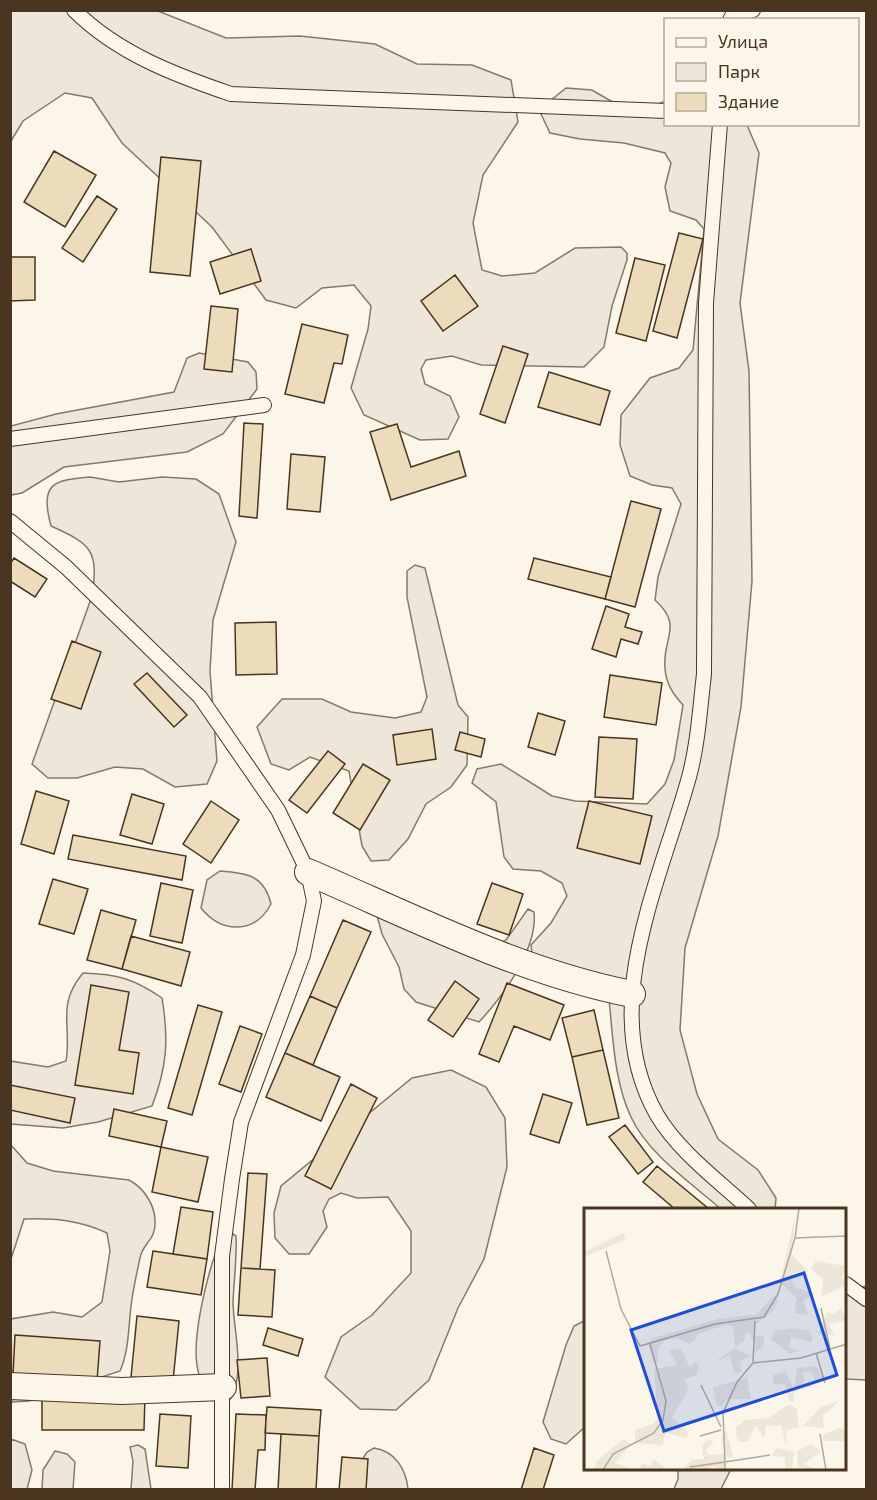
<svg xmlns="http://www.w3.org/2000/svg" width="877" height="1500" viewBox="0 0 877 1500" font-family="'Exo 2',sans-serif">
  <rect width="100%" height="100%" fill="#fbf6e9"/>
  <!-- green -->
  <path fill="#ede6d9" stroke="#887966" stroke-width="1.5" d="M11 11H158L226 38 300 36 375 44 417 64 472 65 511 80 518 122 483 175 473 223 482 270 502 276 535 273 575 248 621 247 627 253V260L612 306 604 347 584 367 481 365 452 356 426 360 421 369 425 384 450 396 459 417 448 439 420 440 364 415 351 388 368 329 371 306 354 285 322 288 296 308 266 300 212 227 122 143 92 98 65 93 23 121 11 141Z
    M566 88 592 90 616 104 648 109 665 101 666 124 747 125 759 153 740 303 749 371 752 581 741 707 718 836 685 948 680 1030 697 1094 718 1139 758 1170 776 1198 775 1209H721C691 1183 648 1154 631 1117 613 1079 613 1032 608 990L533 963 531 945 551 923 567 896 562 883 541 871 513 869 504 857 496 802 472 783 477 769 501 764 552 796 575 801 647 804 665 784 674 760 683 705C673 694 666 684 665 668 662 638 684 626 655 600L658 577 681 504 672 488 652 485 630 476 620 445 621 415 650 378 679 368 693 350 704 229 696 220 670 211 665 187 671 163 665 153 624 143 580 139 550 133 541 114 544 106Z
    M199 353 248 362 256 372 257 389 223 434 187 452 64 467 22 493 11 495V426L56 414 174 392 187 358Z
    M90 477 119 482 162 477 196 479 219 494 236 542 213 620 210 671 217 761 207 784 175 787 143 769 115 767 77 778H48L32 764 92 596C99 550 91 544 51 526 40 484 52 480 90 477Z
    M415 565 425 568 458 705 468 717 467 765 451 787 426 804 408 839 389 860 371 861 362 846 349 771 310 757 289 770 271 764 257 727 282 699H322L351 712 395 718 421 712 427 697 407 597V571Z
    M220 871C247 873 264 875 271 904 255 934 222 934 201 908L207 880Z
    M528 909 534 912C538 949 503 996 479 1022L416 1002 404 989 399 967 382 934 376 912 496 945 506 940Z
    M83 973C118 974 134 979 162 998 169 1040 167 1067 152 1106L98 1122 63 1128 11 1124 10 1061 48 1067 66 1061C72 1026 56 1005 83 973Z
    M451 1070 486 1087 505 1118 507 1167 484 1259 458 1308 429 1380 396 1410 360 1409 325 1377 341 1337 372 1315 411 1273V1231L388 1197 357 1198 341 1193 329 1199 323 1211 327 1227 309 1254H289L275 1238 274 1213 281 1186 412 1078Z
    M11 1145 27 1163 53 1171 129 1180C144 1188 155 1205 155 1221 156 1241 143 1242 140 1258 137 1272 134 1285 132 1299 128 1324 130 1348 120 1371L29 1401 12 1402 11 1319 53 1312 82 1317 102 1302 110 1251 107 1233C79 1220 54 1218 24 1219L11 1259Z
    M228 1231 236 1236C237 1258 234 1280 233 1301 233 1331 247 1374 229 1401 221 1395 204 1386 200 1377 187 1346 210 1262 224 1232Z
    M866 1286V1380L846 1379V1292Z
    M586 1320V1426L566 1444 551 1439 543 1422 566 1345 574 1326Z
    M11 1439 25 1444 32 1470 27 1489H11Z
    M138 1445 145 1449 151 1489H131L133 1461 130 1447Z
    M374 1448C395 1451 406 1469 408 1489L343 1490 367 1452Z
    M55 1451 67 1454 75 1462 73 1489H42L43 1470Z
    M678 1469V1468L731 1469 721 1489H674L678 1479Z"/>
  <!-- building -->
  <path fill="#ecdcbc" stroke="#4a3520" stroke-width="1.5" d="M54 151 96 175 65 227 24 202Z
    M161 157 201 161 190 276 150 272Z
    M97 196 117 209 83 262 62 248Z
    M679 233 703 239 677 338 653 331Z
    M251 249 261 281 220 294 210 262Z
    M10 257H35V300L10 301Z
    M635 258 665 265 646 341 616 333Z
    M455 275 478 306 443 331 421 301Z
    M211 306 238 309 232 372 204 369Z
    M302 324 348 335 342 364 334 363 324 403 285 394Z
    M503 346 528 354 505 423 480 414Z
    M549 372 610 391 600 425 538 407Z
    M244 423 263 424 257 518 239 516Z
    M397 424 411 467 459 451 466 476 391 500 370 432Z
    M291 454 325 457 320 512 287 509Z
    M631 501 661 509 635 607 605 599Z
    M14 558 47 579 35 597 10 581V564Z
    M534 558 611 577 605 599 528 579Z
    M606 606 629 614 625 627 642 632 638 644 621 639 616 657 592 649Z
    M276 622 277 674 236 675 235 623Z
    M72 641 101 652 81 709 51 699Z
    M147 673 187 715 174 727 134 684Z
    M610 675 662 683 656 725 604 717Z
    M538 713 565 721 555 755 528 747Z
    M432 729 436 759 397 765 393 735Z
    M460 732 485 739 481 757 455 750Z
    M599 737 637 739 633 799 595 797Z
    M328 751 345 764 307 813 289 800Z
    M363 764 390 780 360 830 333 813Z
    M36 791 69 801 54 854 21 844Z
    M132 794 164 804 152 844 120 835Z
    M211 801 239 820 211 863 183 844Z
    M589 801 652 816 640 864 577 848Z
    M73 835 186 856 182 880 68 859Z
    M53 879 88 889 74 934 39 924Z
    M161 883 193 890 182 943 150 936Z
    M492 883 523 894 509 935 477 924Z
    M101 910 136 920 122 969 87 960Z
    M343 920 371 932 337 1008 310 996Z
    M131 936 190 952 181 986 122 969Z
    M455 981 479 999 453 1037 428 1020Z
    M507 983 564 1005 550 1040 514 1026 499 1062 479 1054Z
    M91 985 129 992 119 1050 139 1053 133 1094 75 1085Z
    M310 996 337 1008 313 1065 285 1053Z
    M198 1005 222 1012 192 1115 168 1108Z
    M594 1010 603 1050 572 1057 562 1018Z
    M240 1026 262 1034 241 1092 219 1084Z
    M603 1050 619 1118 587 1125 572 1057Z
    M285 1053 340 1077 321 1121 266 1097Z
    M351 1084 377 1098 331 1189 305 1176Z
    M10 1085 75 1098 70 1123 10 1110Z
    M543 1094 572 1103 559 1143 530 1134Z
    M114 1109 167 1121 161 1147 109 1136Z
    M625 1125 653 1162 638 1174 609 1137Z
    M161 1147 208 1157 198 1202 152 1192Z
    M657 1166 709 1209H675L643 1182Z
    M248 1173 267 1174 260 1269 241 1268Z
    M181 1207 213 1212 207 1259 173 1254Z
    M153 1251 207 1259 201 1295 147 1287Z
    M241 1268 275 1270 272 1317 238 1315Z
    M137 1316 179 1321 173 1381 131 1377Z
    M268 1328 303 1339 298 1356 263 1345Z
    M15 1335 100 1341 97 1381 13 1375Z
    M267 1358 270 1396 241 1398 237 1360Z
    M42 1395 145 1396 144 1430H42Z
    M267 1407 321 1410 319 1436 265 1433Z
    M160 1414 191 1416 188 1468 156 1466Z
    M236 1414 266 1415 265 1450H258L255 1490H232Z
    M281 1434 319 1436 316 1490H278Z
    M534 1448 554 1455 543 1490H521Z
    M342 1457 368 1459 366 1490H339Z"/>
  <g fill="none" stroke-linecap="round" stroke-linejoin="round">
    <!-- lane casing -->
    <g stroke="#4a3520" stroke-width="16">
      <path id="lane" d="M74 10C117 53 175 75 231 94L666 111
        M730 20 732 16 753 10
        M720 124 706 303 704 674C700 708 698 744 689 777 660 883 596 1008 657 1115 679 1152 718 1180 749 1209
        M10 439 264 405
        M10 521 66 567 200 697 278 810 308 872 314 901 303 955 241 1122 232 1179 222 1256V1490
        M846 1284 866 1299"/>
    </g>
    <!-- street casing -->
    <g stroke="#4a3520" stroke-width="28">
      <path id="street" d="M308 872C413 917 520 972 632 994
        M10 1386 122 1391 223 1387"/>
    </g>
    <!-- lane -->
    <use href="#lane" stroke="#fbf6e9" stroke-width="14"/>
    <!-- street -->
    <use href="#street" stroke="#fbf6e9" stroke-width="26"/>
  </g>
  <!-- overview -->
  <g transform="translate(584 1208)">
    <rect width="262" height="262" fill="#fbf6e9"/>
    <path d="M211 8 208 47 224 63 209 65 207 71 211 80 231 85 219 93 224 107 210 105 213 91 196 74ZM39 25 42 30 38 33 0 49V44ZM232 53 262 58 258 69 262 77 237 89 239 71 227 61ZM189 88 194 92 189 103 172 116 170 127 180 129V137L171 145 172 132 165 128 168 126 161 125 160 133 151 139 149 118 142 117 113 126 111 132 105 136 94 130 80 133 73 141 75 155 69 154 64 135 69 130 134 111 173 106ZM257 100 262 112 244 116 251 127 234 126 243 104 250 106ZM207 120 223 122 229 129 227 134 207 129 205 139 214 143 206 146 187 131 190 123ZM97 140 106 160 111 154 115 158 112 168 100 171 105 181 88 209 105 225 102 230 82 225 78 237 51 235V222L69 216 74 210 70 161 93 157 85 142ZM151 140 166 148 156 154 158 163 154 166 150 164 146 148 130 154ZM232 158 241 172 232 173 227 163 219 164 220 175 232 177 210 184V194L205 193 201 176 189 177V167L202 164 210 182 213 160ZM163 170 167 191H142L139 198H133L129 179ZM255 193 239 208 240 220 219 218 237 199ZM205 196 213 201 215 219 203 222 202 237 197 217 182 218 180 230 172 218 164 233 156 234 152 229V220L161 212 184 210ZM255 220 262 222V233H238L239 227ZM142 223 149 247 146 251 142 247 139 262 129 258 124 262 114 259 98 262 108 252 120 251 118 237 123 232 130 234 122 242 125 247 141 246 137 228ZM39 231 47 236 31 255 49 262H9L14 252ZM227 236 237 243 219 256 235 262 214 259 213 243ZM193 240 210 244 208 262H201V249L187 248ZM70 251 84 262H56L57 255 66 258Z" fill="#ede6d9"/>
    <path fill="none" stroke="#b4a999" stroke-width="1.5" d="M211 30 215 0M22 43 37 101 56 138 131 116 180 109 194 86 211 30 263 28M237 100 246 141M232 145 241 175M169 154 171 113M117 177 137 219M236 226 242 262M116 228 137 222M106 259 141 254 139 205 153 174 169 155 217 150 263 136M19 262 29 246 70 225 79 212 82 193 66 136M141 262V254L186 247"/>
    <path fill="#1d4ed8" fill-opacity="0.15" stroke="#1d4ed8" stroke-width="3" d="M220 65 253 167 80 223 47 122Z"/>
    <rect width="262" height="262" fill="none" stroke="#4a3520" stroke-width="3"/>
  </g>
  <!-- border -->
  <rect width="877" height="1500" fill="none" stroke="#4a3520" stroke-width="24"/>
  <!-- legend -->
  <rect x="664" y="18" width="195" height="108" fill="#fbf6e9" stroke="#b4a999" stroke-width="1.5"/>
  <rect x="676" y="38" width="30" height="9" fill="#fbf6e9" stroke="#b4a999" stroke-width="1.5"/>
  <text x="718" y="48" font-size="18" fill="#4a3520">Улица</text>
  <rect x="676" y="63" width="30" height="18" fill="#ede6d9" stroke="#b4a999" stroke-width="1.5"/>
  <text x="718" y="78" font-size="18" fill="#4a3520">Парк</text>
  <rect x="676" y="93" width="30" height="18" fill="#ecdcbc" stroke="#b4a999" stroke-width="1.5"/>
  <text x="718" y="108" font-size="18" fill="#4a3520">Здание</text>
</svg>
